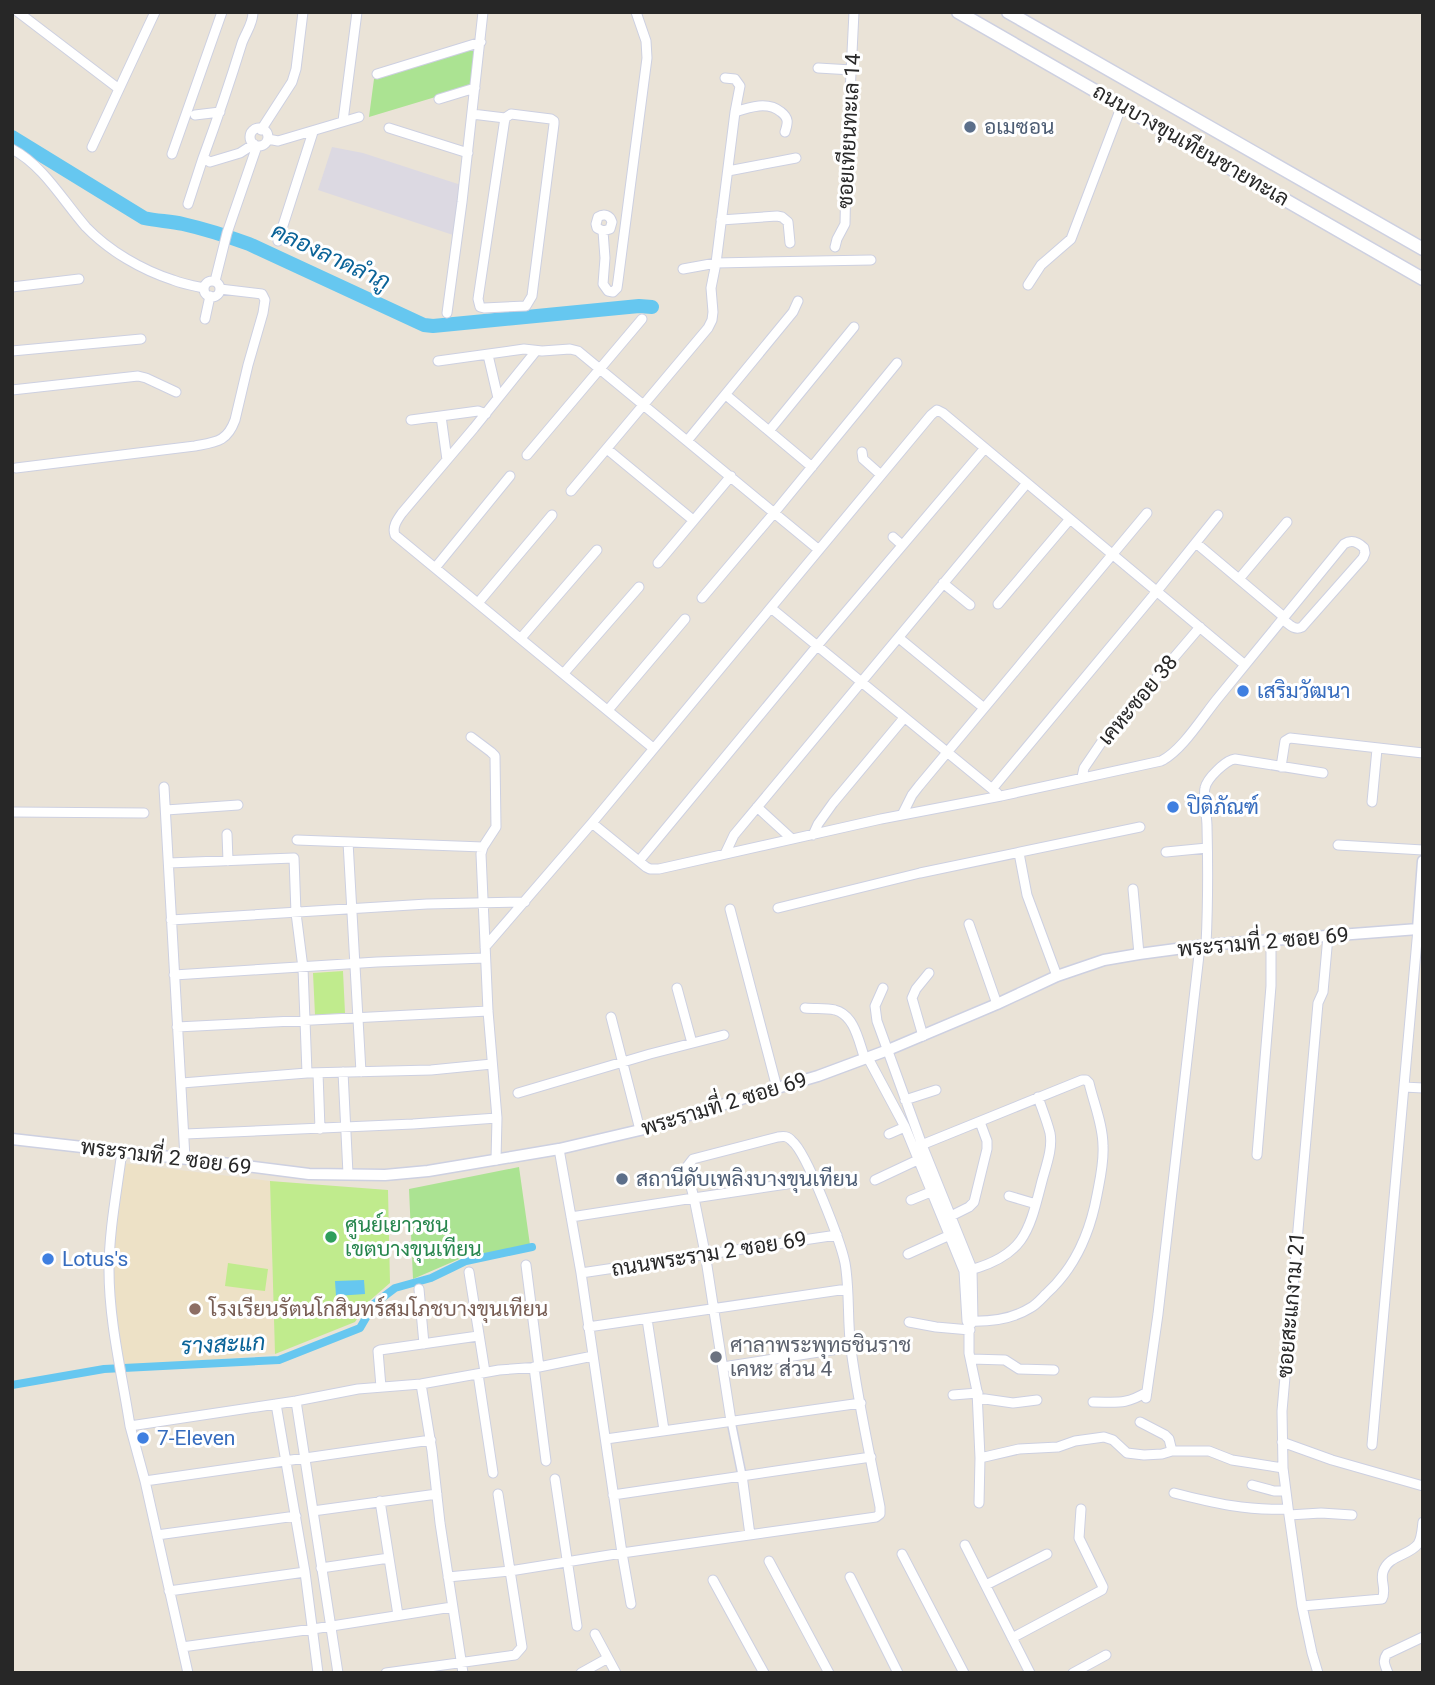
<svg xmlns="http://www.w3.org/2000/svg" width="1435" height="1685" viewBox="0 0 1435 1685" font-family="Roboto,Sarabun,sans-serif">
  <rect width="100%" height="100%" fill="#eae3d7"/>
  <!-- industrial -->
  <path fill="#dcd9e2" d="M332 147 363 153 461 185 456 236 318 190Z"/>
  <!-- education -->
  <path fill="#ede1c6" d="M122 1163 270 1181 275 1354 121 1368 113 1265Z"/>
  <!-- green -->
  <path fill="#abe392" d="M476 48 472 86 369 117 374 79Z
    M519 1167 530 1245 464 1257 413 1279 409 1189Z"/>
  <!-- pitch -->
  <path fill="#c0eb8d" d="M343 971 345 1013 315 1015 313 973Z
    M270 1181 388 1190 390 1283 368 1302 355 1322 275 1354Z
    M228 1263 268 1269 265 1291 225 1286Z"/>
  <!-- water -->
  <path fill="#66c7f0" d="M364 1280 365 1294 336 1296 335 1281Z"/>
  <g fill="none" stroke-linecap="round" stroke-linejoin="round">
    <!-- canal -->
    <path stroke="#66c7f0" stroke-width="8" d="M12 1385 104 1369 279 1360 360 1328 374 1304 395 1288 431 1278 466 1261 532 1247"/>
    <!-- river -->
    <path stroke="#66c7f0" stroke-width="14" d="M12 137 144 218C157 221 170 221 183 224 205 229 227 236 249 244L424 325 433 326 639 306 652 307"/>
    <!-- pedestrian casing -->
    <g stroke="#cdd0e1" stroke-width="10">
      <path id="pedestrian" d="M731 1421 742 1475"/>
    </g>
    <!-- minor casing -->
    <g stroke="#cdd0e1" stroke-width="11">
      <path id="minor" d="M18 12 119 89
        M253 12C253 24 246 32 242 43 230 82 217 120 203 158L210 162 240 153 254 144
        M818 68 852 70
        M377 74 481 42
        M725 78 735 79 740 86 735 112
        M439 99 475 88
        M472 114 505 118 511 114 551 119 554 121V124L533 288 532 296 526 306 484 308 480 307 478 299 505 118
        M195 115 220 112
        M343 121 357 12
        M389 128 468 153
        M250 137a9 9 0 1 1 18 0a9 9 0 1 1-18 0Z
        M261 130 292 82 296 69 303 12
        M268 139 278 141 359 117
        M92 147 155 12
        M12 149C44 166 63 201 86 227 109 251 142 270 173 280 183 284 194 286 204 288
        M172 154 222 12
        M728 171 796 158
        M188 204 203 158
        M721 220 777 216 782 217 788 222 790 243
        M603 231 610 229 612 222C610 215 604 213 598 217L596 224 597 228 603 231 605 258 603 284 608 291 613 292 617 288 618 281 647 58 646 41 636 12
        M278 241 313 132
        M835 247 837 239 845 224 846 175 854 12
        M683 269 716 263 871 260
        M215 281 227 233 257 146
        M204 289a8 8 0 1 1 16 0a8 8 0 1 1-16 0Z
        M1028 285 1041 265 1071 239 1122 105
        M12 287 79 279
        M447 313 462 202 483 12
        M205 319 210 296
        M12 351 141 339
        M536 351 474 428 402 513C397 520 392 527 395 535L653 748
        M488 355 498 398
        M438 361 524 349 542 351 570 349 578 351 819 550
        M12 390 138 376 146 378 176 392
        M726 395 812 467
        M441 416 447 460
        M411 420 478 411 486 414
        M769 431 854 327
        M687 441 793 312 798 301
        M607 449 693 520
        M862 452 863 459 881 475
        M527 455 642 319
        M16 468 195 446C216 442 227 442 235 420L248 365 263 313 265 300 262 294 220 289
        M571 491 708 328 712 320 713 312 711 288 716 263 735 112C750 107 768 101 781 112 789 118 788 123 785 132
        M893 537 902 545
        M1196 543 1284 617
        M658 563 731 476
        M435 568 510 476
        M1239 579 1287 522
        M943 583 970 605
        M702 598 774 513 897 363
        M478 603 552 515
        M998 604 1070 519
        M771 608 997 793
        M521 638 597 550
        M899 638 984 708
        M564 673 639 587
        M608 710 685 619
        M471 737 491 752 495 756 496 827 483 847 481 854 488 1011 497 1118 496 1160
        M1281 767 1285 741 1290 738 1423 753
        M1082 777 1084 768 1101 743 1200 627
        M164 787 185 1158
        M992 789 1157 591 1218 515
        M1372 802 1377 749
        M757 807 792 839
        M166 810 238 805
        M12 812 144 813
        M902 815 912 795 919 786 1147 513
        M592 823 646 867 650 869H659L881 819 1001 796 1161 761C1182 751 1203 716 1218 698 1260 646 1302 595 1344 544 1352 539 1358 542 1364 548L1365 553 1363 558 1302 627C1294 631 1289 624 1282 619
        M227 834 228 861
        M813 835 818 824 833 803 904 718
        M297 840 483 847
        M348 842 361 1072
        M1338 845 1423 850
        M1166 852 1207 848
        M1019 853 1027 895 1057 976
        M725 854 734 835 1027 483
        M639 861 817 646 985 448
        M169 863 294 858 296 913 303 968 307 1073
        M1133 889 1139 954
        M778 908 920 873 1140 827
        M730 909 777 1088
        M171 920 427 904 525 902
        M969 924 997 1004
        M1206 945C1208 905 1208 866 1207 826 1207 817 1203 794 1205 788 1207 778 1226 760 1235 759L1323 773
        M485 947 592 823 931 415 937 410 943 413 1245 665
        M174 975 377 962 485 958
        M677 988 692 1043
        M883 988 875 1006 877 1021 922 1145 972 1269 973 1321 971 1324
        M805 1008C815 1009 826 1008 835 1010 855 1015 859 1043 865 1059
        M611 1017 640 1130
        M177 1027 488 1011
        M923 1036 912 998 916 989 929 973
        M868 1058 905 1127 964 1271 967 1321 969 1325V1353L977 1391 980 1458 979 1503
        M343 1072 348 1174
        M318 1073 320 1129
        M182 1083 307 1073 431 1070 492 1064
        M1404 1087 1423 1088
        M518 1093 650 1054 724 1035
        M905 1100 936 1090
        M185 1134 413 1124 497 1118
        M889 1134 905 1127
        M914 1148 1082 1080H1086L1089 1083C1094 1104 1103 1125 1103 1146 1104 1163 1100 1179 1097 1195 1090 1233 1076 1267 1046 1294 1041 1299 1036 1305 1030 1308 1011 1320 989 1322 967 1321
        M559 1149 581 1273 622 1553 631 1604
        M122 1151C117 1191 109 1230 109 1270 109 1322 122 1374 130 1426
        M1257 1155 1271 986V940
        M875 1180 924 1157
        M1009 1196 1036 1204
        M911 1200 933 1191
        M949 1217 969 1207 974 1202 987 1149V1141L980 1122
        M908 1254 950 1235
        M526 1265 539 1367
        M970 1270C1025 1255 1029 1231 1042 1181 1046 1166 1053 1148 1050 1133 1047 1121 1042 1109 1038 1097
        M469 1272 485 1372
        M581 1273 837 1235
        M419 1289 424 1344
        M647 1319 664 1430
        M909 1322 936 1327 970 1330
        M588 1327 847 1289
        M971 1359 1005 1360 1019 1369 1054 1370
        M534 1367 546 1461
        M723 1367 851 1347
        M478 1374 493 1473
        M421 1384 432 1451 440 1523 463 1673
        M381 1387 378 1351 380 1350 478 1336
        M953 1395 978 1393
        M978 1398 1013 1403 1037 1400
        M1146 1398 1158 1314 1200 946
        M296 1401 338 1673
        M1093 1402C1118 1402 1125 1405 1147 1392
        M276 1404 305 1572 318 1673
        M731 1421 705 1253 694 1198 814 1180
        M1140 1422 1165 1435 1169 1439 1172 1451
        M606 1439 861 1403
        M1282 1442 1332 1460 1423 1486
        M1372 1445 1418 929 1423 928
        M980 1458 1019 1449 1058 1447 1075 1441 1104 1437 1113 1440 1127 1453 1144 1455 1162 1454 1172 1451H1209L1232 1460 1283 1468
        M742 1475 750 1535
        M555 1479 577 1626
        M145 1481 431 1440
        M1252 1485 1274 1491H1286
        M1174 1493C1213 1503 1248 1511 1288 1509
        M613 1495 871 1457
        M380 1501 389 1558
        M313 1511 437 1494
        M1289 1515 1321 1513 1352 1515
        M157 1535 296 1516
        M965 1545 1030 1673
        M902 1554 964 1673
        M769 1561 829 1673
        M321 1568 389 1558 398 1615
        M448 1577 510 1571 622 1553 876 1517 880 1514V1507C870 1455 858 1402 851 1349 847 1321 850 1291 845 1263 841 1243 807 1153 792 1141 788 1136 784 1136 778 1137L693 1159 686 1168 694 1198 571 1217
        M850 1577 898 1673
        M713 1580 764 1673
        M986 1585 1047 1554
        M169 1591 305 1572
        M1302 1606 1382 1599C1387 1590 1380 1581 1383 1572 1388 1555 1409 1556 1418 1544 1422 1538 1422 1529 1423 1522
        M595 1634 616 1673
        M1012 1638 1102 1590 1103 1587 1079 1538 1081 1509
        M182 1647 313 1629 452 1607
        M188 1673 145 1481 130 1426 296 1401 358 1389 421 1384 499 1370 539 1367 593 1356
        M386 1673 515 1655 522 1647 498 1494
        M581 1673 608 1658
        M1073 1673 1106 1655
        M1318 1673 1312 1653 1302 1606 1289 1515 1283 1468 1282 1411 1318 1003 1323 992 1328 936
        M1388 1673C1385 1665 1382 1661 1387 1654L1423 1637"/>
    </g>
    <!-- tertiary casing -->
    <g stroke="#cdd0e1" stroke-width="13">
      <path id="tertiary" d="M12 1139 214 1162 309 1174 385 1175 428 1171 559 1149 640 1130 777 1088 818 1076 888 1050 997 1004 1057 976 1104 960 1139 954 1206 945 1418 929 1423 861"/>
    </g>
    <!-- secondary casing -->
    <g stroke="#cdd0e1" stroke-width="15">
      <path id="secondary" d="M958 12 1423 279
        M1008 12 1423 249"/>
    </g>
    <!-- pedestrian -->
    <use href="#pedestrian" stroke="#fff" stroke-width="7"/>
    <!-- minor -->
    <use href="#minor" stroke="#fff" stroke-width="9"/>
    <!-- tertiary -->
    <use href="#tertiary" stroke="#fff" stroke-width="10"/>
    <!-- secondary -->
    <use href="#secondary" stroke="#fff" stroke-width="12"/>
  </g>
  <!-- markers -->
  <g fill="#5c6f8a" stroke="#fff" stroke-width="2.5">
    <circle cx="970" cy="127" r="7"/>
    <circle cx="622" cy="1179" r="7"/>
  </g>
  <g fill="#3f7fe0" stroke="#fff" stroke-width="2.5">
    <circle cx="1243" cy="691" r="7"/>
    <circle cx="1173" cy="807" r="7"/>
    <circle cx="48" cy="1259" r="7"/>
    <circle cx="143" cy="1438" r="7"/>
  </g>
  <circle fill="#2e9e5b" stroke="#fff" stroke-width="2.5" cx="331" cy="1237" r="7"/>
  <circle fill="#8d6e63" stroke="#fff" stroke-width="2.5" cx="195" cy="1309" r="7"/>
  <circle fill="#6b7280" stroke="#fff" stroke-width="2.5" cx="716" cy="1357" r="7"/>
  <g text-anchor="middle" stroke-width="6" stroke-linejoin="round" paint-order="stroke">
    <!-- service labels -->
    <g font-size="21" fill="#4e5e75" stroke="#fff" text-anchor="start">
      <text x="984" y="134">อเมซอน</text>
      <text x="636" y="1186">สถานีดับเพลิงบางขุนเทียน</text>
    </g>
    <!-- street labels -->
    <g font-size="21" fill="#272727" stroke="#fff">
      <text transform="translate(849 131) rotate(-87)" y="7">ซอยเทียนทะเล 14</text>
      <text transform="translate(1191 145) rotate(30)" y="7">ถนนบางขุนเทียนชายทะเล</text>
      <text transform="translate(1138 700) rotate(-50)" y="7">เคหะซอย 38</text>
      <text transform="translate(1263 942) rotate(-5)" y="7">พระรามที่ 2 ซอย 69</text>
      <text transform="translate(724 1104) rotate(-17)" y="7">พระรามที่ 2 ซอย 69</text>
      <text transform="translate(166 1157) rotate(7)" y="7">พระรามที่ 2 ซอย 69</text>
      <text transform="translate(709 1254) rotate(-9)" y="7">ถนนพระราม 2 ซอย 69</text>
      <text transform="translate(1291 1305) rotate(-85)" y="7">ซอยสะแกงาม 21</text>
    </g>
    <!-- shop labels -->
    <g font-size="21" fill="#366cbe" stroke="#fff" text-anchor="start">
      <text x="1257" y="698">เสริมวัฒนา</text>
      <text x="1187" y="814">ปิติภัณฑ์</text>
      <text x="62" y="1266">Lotus's</text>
      <text x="157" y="1445">7-Eleven</text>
    </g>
    <!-- leisure labels -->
    <g font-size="21" fill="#27864d" stroke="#fff" text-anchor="start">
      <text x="345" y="1232">ศูนย์เยาวชน<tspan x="345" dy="24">เขตบางขุนเทียน</tspan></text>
    </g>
    <!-- education labels -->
    <g font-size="21" fill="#785e54" stroke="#fff" text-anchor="start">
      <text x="209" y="1316">โรงเรียนรัตนโกสินทร์สมโภชบางขุนเทียน</text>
    </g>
    <!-- worship labels -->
    <g font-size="21" fill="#5b616d" stroke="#fff" text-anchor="start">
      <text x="730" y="1352">ศาลาพระพุทธชินราช<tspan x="730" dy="24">เคหะ ส่วน 4</tspan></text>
    </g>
    <!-- water labels -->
    <g font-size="23" font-style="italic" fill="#0a6398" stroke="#fff">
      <text transform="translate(331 256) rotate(25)" y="8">คลองลาดลำภู</text>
      <text transform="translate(223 1344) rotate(-3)" y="8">รางสะแก</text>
    </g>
  </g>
  <!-- border -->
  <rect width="1435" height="1685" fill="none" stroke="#272727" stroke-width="28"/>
</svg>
